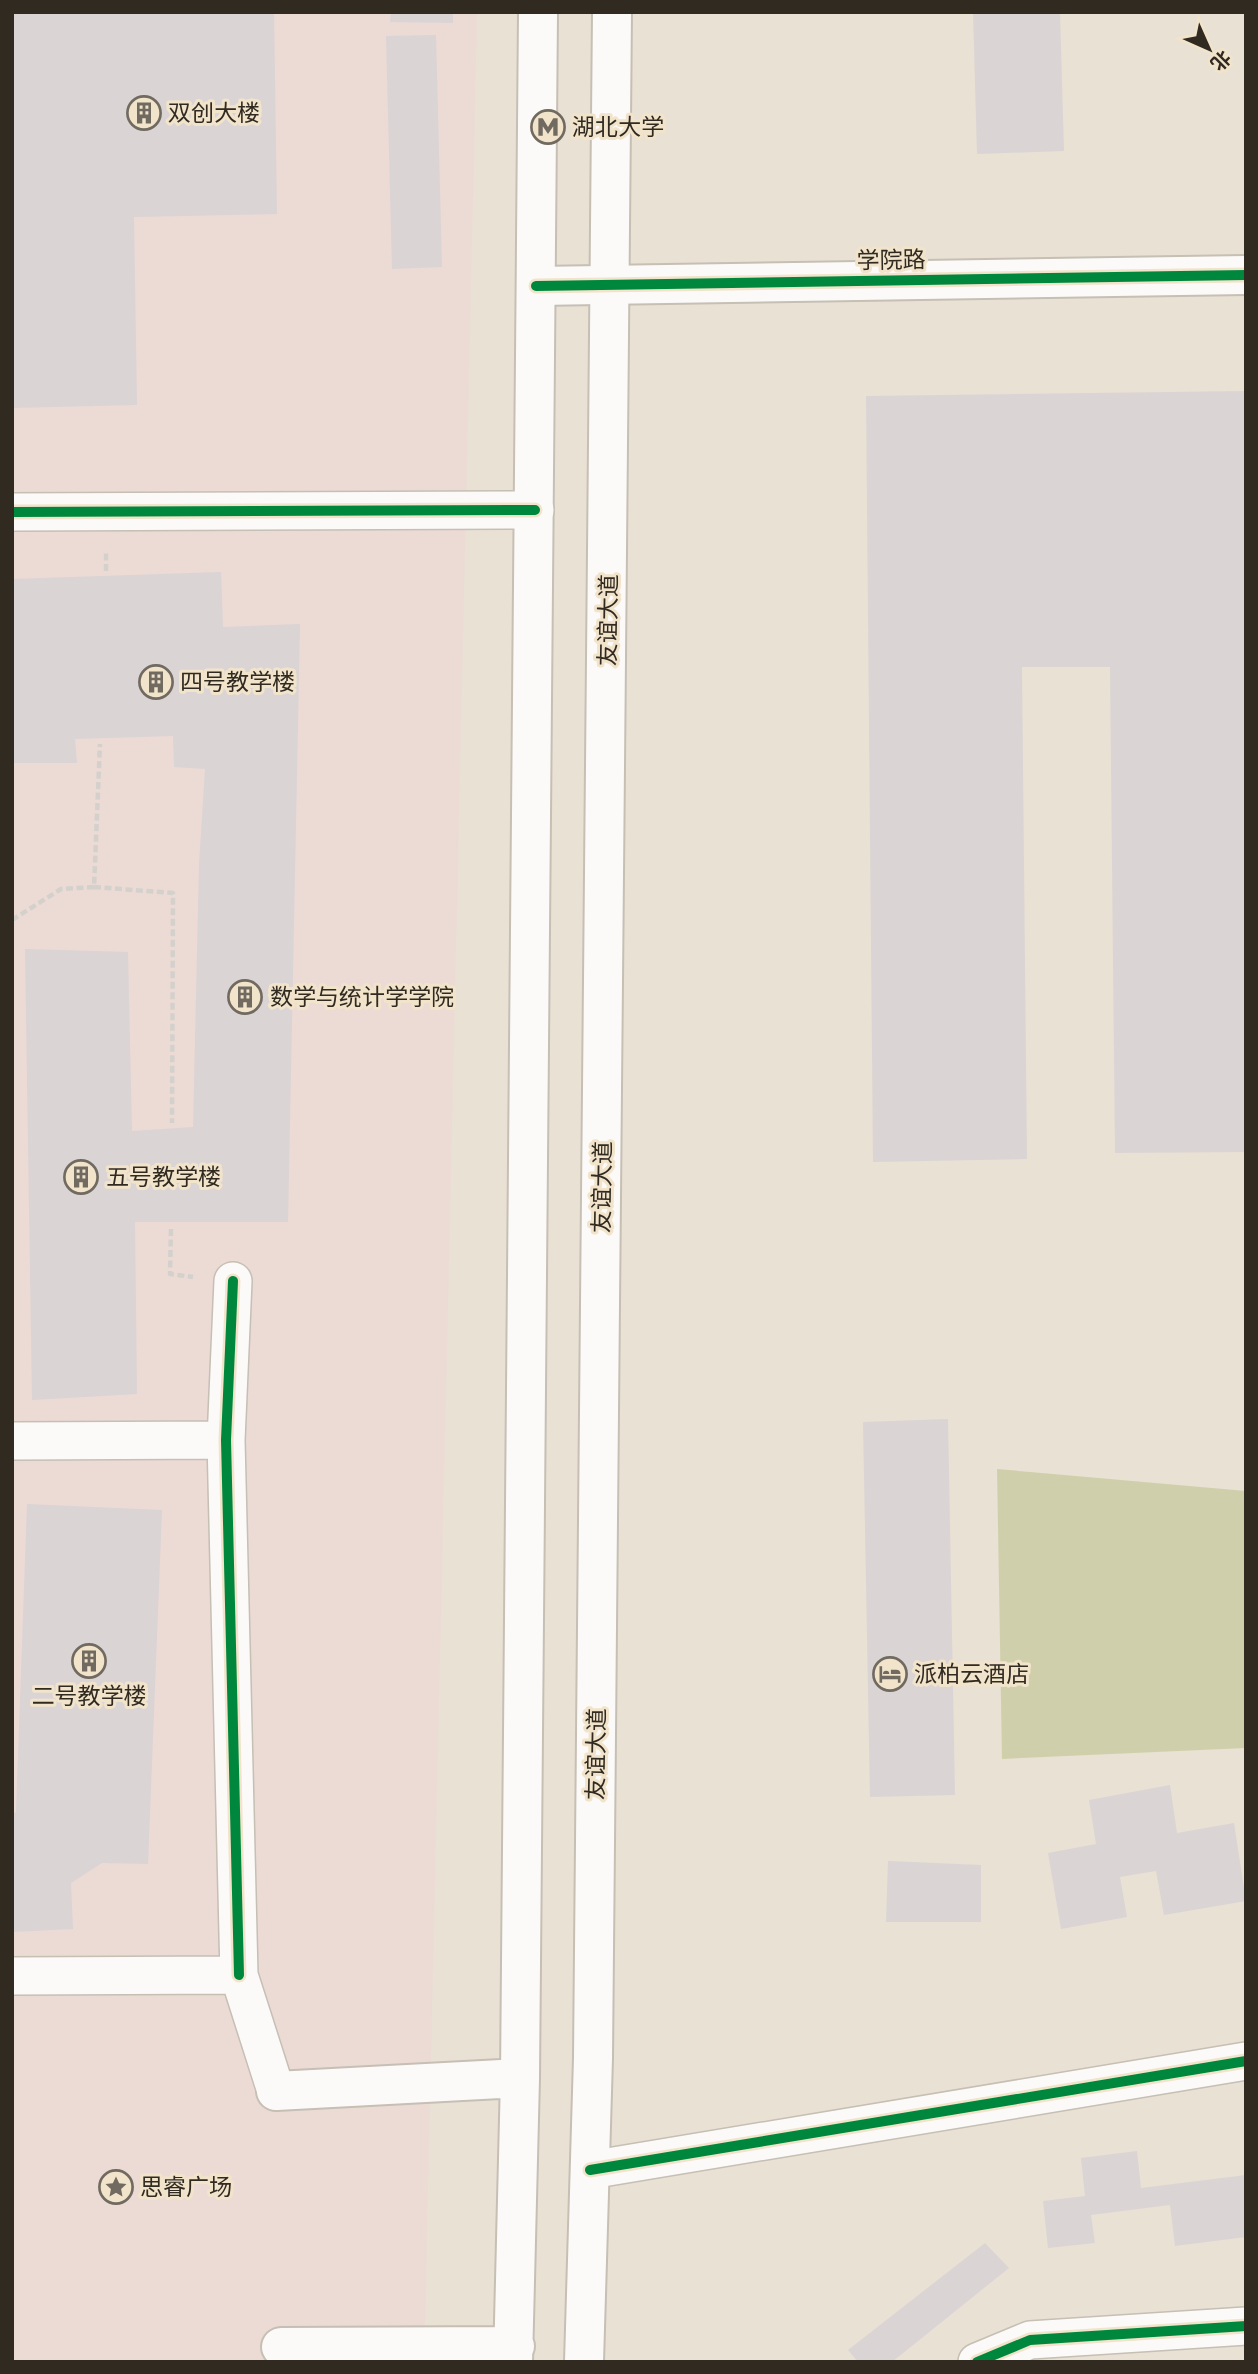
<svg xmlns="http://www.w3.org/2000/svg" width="1258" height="2374" viewBox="0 0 1258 2374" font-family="Roboto,'Noto Sans SC',sans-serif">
  <rect width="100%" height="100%" fill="#e9e1d4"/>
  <!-- education -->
  <path fill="#ecdad5" d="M12 12H477L424 2362H12Z"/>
  <!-- green -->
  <path fill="#cfd0ab" d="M997 1469 1246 1491V1748L1002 1759Z"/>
  <!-- building -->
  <path fill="#dad4d4" d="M12 12H274L277 214 134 217 137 405 12 408Z
    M391 12H453V23L390 22Z
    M973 12H1060L1064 151 977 154Z
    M436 35 442 267 392 269 386 36Z
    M1246 391V1152L1115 1153 1110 667H1022L1027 1159 873 1162 866 396Z
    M221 572 223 627 300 624 288 1222H135L137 1394 32 1400 25 949 128 952 132 1131 193 1127 199 865 205 769 174 767 173 736 75 739 77 763H12V579Z
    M948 1419 955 1795 870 1797 863 1422Z
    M27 1504 162 1510 148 1864 102 1863 71 1883 73 1929 12 1932V1815L16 1812Z
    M1170 1785 1177 1833 1234 1823 1246 1901 1164 1915 1156 1871 1120 1877 1127 1917 1061 1929 1048 1853 1096 1844 1089 1800Z
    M888 1861 981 1865V1922H886Z
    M1137 2151 1141 2188 1246 2175V2237L1175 2246 1170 2205 1091 2215 1095 2243 1048 2248 1043 2201 1085 2196 1081 2158Z
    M985 2243 1009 2268 892 2362H858L848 2350Z"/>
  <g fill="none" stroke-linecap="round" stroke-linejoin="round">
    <!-- street casing -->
    <g stroke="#c5bfb4" stroke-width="40">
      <path id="street" d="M12 512 535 510
        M233 1281 226 1440 239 1975
        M12 1441 226 1440
        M12 1976 239 1975 276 2091
        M590 2170 1246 2061
        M977 2362 1030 2340 1246 2326"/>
    </g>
    <!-- secondary casing -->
    <g stroke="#c5bfb4" stroke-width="42">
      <path id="secondary" d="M536 286 1246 275"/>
    </g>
    <!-- primary casing -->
    <g stroke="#c5bfb4" stroke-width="42">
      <path id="primary" d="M276 2091 520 2078
        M281 2347 515 2346
        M513 2362 520 2078 538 12
        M584 2362 593 2058 612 12"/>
    </g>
    <!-- path -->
    <path stroke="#d4d1cd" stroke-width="4.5" stroke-dasharray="7 3.5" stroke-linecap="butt" d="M106 571V551
      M94 887 173 893 172 1123
      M12 920 61 889 94 887 100 744
      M171 1229 170 1274 193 1277"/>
    <!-- street -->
    <use href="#street" stroke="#fcfaf9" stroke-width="37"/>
    <!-- secondary -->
    <use href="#secondary" stroke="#fcfaf9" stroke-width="38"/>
    <!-- primary -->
    <use href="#primary" stroke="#fcfaf9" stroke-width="38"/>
    <!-- cycleway casing -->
    <g stroke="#f2e4cb" stroke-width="15">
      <path id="cycleway" d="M536 286 1246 275
        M12 512 535 510
        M233 1281 226 1440 239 1975
        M590 2170 1246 2061
        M977 2362 1030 2340 1246 2326"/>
    </g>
    <!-- cycleway -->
    <use href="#cycleway" stroke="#00873e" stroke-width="10"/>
  </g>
  <!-- icons -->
  <defs>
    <g id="building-ring" transform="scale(1.75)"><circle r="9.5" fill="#f2e4cb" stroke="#716a60" stroke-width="1.5"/><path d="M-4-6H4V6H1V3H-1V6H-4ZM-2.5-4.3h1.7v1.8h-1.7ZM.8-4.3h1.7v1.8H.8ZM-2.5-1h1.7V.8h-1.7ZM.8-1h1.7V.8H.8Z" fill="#716a60"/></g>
    <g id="metro-ring" transform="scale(1.75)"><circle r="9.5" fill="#f2e4cb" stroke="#716a60" stroke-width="1.5"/><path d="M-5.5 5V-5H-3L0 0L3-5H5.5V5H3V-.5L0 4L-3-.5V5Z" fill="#716a60"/></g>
    <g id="hotel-ring" transform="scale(1.75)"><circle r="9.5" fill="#f2e4cb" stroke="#716a60" stroke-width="1.5"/><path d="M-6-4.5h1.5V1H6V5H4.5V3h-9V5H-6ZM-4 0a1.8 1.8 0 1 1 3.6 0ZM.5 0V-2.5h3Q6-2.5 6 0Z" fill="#716a60"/></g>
    <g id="sight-ring" transform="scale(1.75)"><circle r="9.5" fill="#f2e4cb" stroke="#716a60" stroke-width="1.5"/><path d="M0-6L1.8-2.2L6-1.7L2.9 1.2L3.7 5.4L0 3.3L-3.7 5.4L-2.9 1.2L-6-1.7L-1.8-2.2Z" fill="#716a60"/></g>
  </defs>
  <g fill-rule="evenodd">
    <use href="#building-ring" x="144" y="113"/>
    <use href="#metro-ring" x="548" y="127"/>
    <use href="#building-ring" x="156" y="682"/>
    <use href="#building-ring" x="245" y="997"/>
    <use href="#building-ring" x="81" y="1177"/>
    <use href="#building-ring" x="89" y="1661"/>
    <use href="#hotel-ring" x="890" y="1674"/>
    <use href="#sight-ring" x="116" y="2187"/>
  </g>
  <g text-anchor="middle" stroke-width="6" stroke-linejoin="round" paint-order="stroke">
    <!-- poi labels -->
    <g font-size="23" fill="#302a21" stroke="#f2e4cb" text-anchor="start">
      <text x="168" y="121">双创大楼</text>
      <text x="572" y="135">湖北大学</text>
      <text x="180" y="690">四号教学楼</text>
      <text x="270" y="1005">数学与统计学学院</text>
      <text x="106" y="1185">五号教学楼</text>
      <text x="914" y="1682">派柏云酒店</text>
      <text x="89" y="1704" text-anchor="middle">二号教学楼</text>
      <text x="140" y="2195">思睿广场</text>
    </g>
    <!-- street labels -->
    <g font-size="23" fill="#302a21" stroke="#f2e4cb">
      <text transform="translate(891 260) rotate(-1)" y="8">学院路</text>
      <text transform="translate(608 620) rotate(-89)" y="8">友谊大道</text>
      <text transform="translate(602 1187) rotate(-89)" y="8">友谊大道</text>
      <text transform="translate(596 1754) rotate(-89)" y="8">友谊大道</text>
    </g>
  </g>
  <!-- border -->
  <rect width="1258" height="2374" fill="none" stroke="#302a21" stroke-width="28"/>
  <!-- north arrow -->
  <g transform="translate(1209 49) rotate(135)" stroke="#f2e4cb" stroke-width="5" paint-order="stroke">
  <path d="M0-5L12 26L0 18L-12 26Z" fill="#302a21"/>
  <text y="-10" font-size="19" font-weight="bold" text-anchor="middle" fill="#302a21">北</text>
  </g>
</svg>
